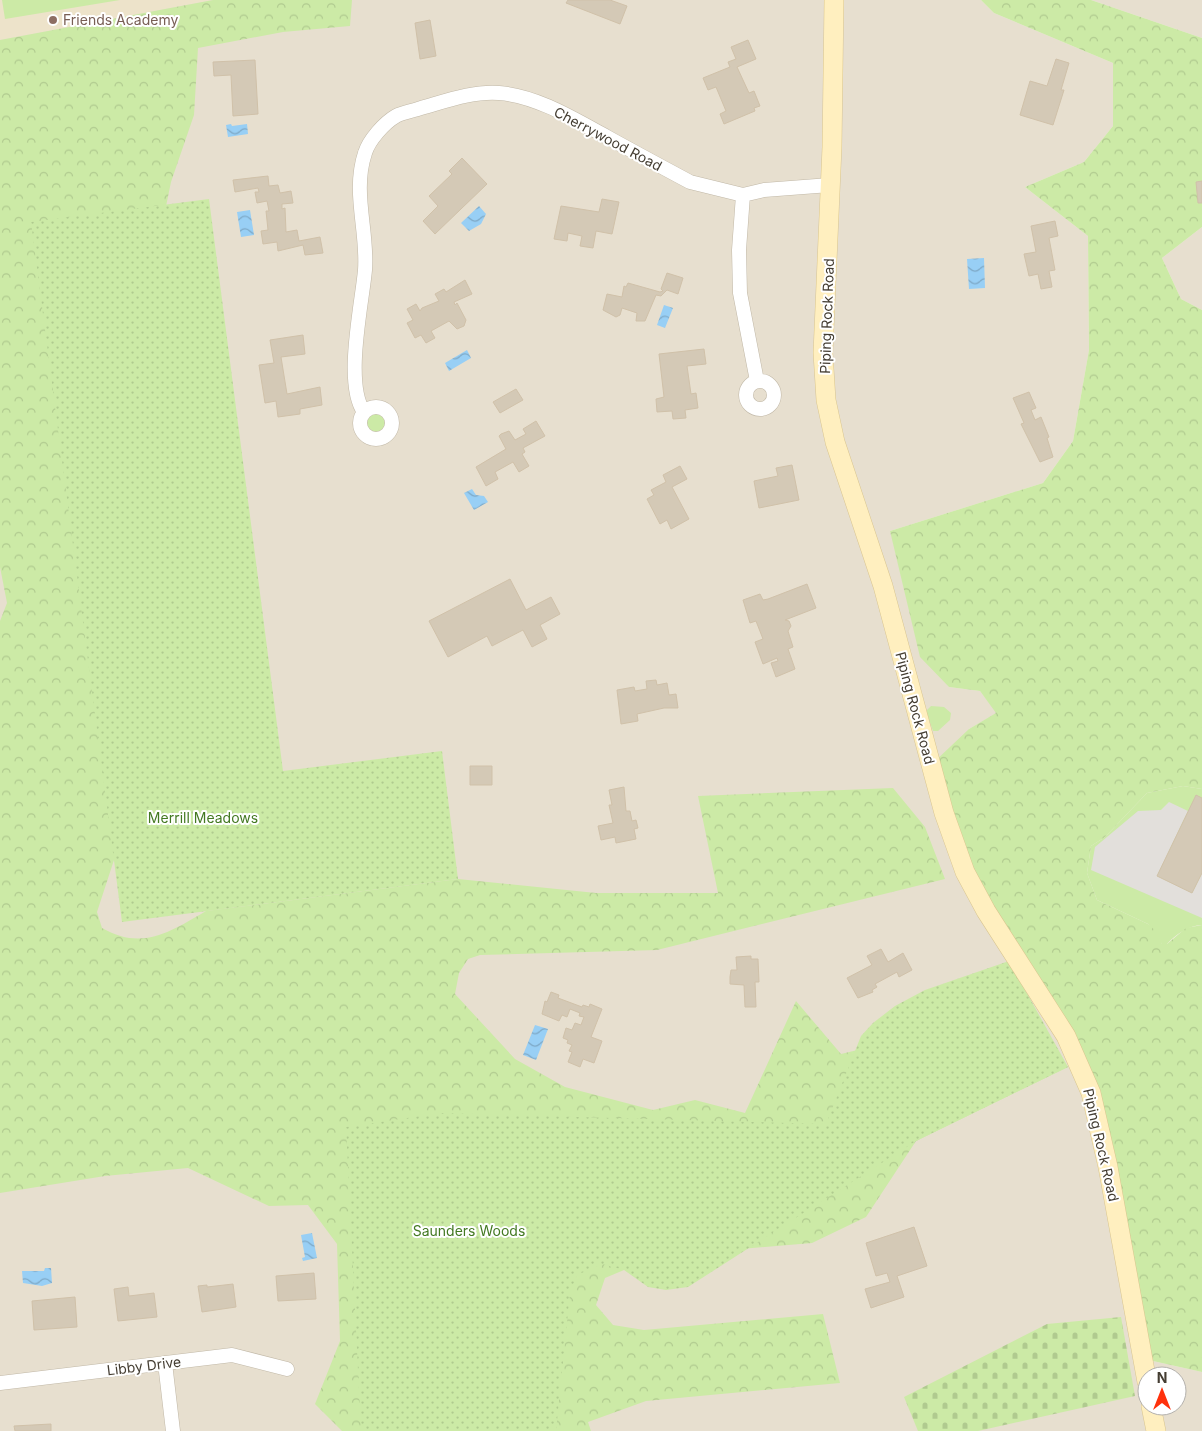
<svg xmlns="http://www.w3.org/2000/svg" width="1202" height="1431" viewBox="0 0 1202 1431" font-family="Inter,sans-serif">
  <defs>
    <pattern id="forest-crowns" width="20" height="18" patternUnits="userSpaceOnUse" patternTransform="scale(1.25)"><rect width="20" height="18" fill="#cceaa6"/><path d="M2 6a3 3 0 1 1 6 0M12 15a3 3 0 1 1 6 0" fill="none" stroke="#b0ca8f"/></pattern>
    <pattern id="cemetery-stones" width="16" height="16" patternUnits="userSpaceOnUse" patternTransform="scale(1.25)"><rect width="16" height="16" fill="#cceaa6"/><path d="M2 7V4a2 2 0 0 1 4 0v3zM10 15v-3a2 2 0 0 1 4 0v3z" fill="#b0ca8f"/></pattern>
    <pattern id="park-dots" width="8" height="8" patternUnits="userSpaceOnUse" patternTransform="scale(1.25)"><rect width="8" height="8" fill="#cceaa6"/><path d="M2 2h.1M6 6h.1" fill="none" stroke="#b0ca8f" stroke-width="1.8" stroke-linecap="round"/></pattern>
    <pattern id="water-waves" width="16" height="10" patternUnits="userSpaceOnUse" patternTransform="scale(1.25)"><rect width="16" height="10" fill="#98cff5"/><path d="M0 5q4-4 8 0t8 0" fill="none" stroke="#7ea9c7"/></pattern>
  </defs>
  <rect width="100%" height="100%" fill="#f2ede1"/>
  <!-- residential -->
  <path fill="#e7dfcf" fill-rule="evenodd" d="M0 0H981L994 13 1113 63V126L1084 162 1025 187 1088 236 1089 350 1073 441 1043 483 890 531 949 687 980 691 997 713 969 729 1083 1072 1144 1359 1202 1372V1431H0ZM1147 1376H1177V1406H1147Z
    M1091 0H1202V38Z
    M1202 227V310L1181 299 1162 258Z"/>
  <!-- education -->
  <path fill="#ede3ca" d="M0 0H213L0 40Z"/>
  <!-- grass -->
  <path fill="#cceaa6" d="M2 0H120L5 19Z
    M365 423a11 11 0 1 1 22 0a11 11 0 1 1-22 0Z
    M931 706 944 707 951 713 950 720 938 731H933L926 711Z
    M1183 786 1202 789V925C1189 925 1175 935 1167 944H1162L1148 924 1097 900 1087 873 1091 846 1105 837 1147 793Z"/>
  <!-- forest -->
  <path fill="url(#forest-crowns)" d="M213 0H352L350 26 283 32 198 48 194 115 171 182 140 333 114 860 97 912 102 928C142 951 170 932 206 911L458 879 596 893H718L698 796 893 788 925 827 945 879 657 950 480 955 468 959 459 973 455 994 515 1059 565 1087 653 1110 695 1100 745 1113 796 1001 841 1054 911 1037 1068 1067 916 1141 866 1217 812 1243 706 1252H667L605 1278 596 1305 613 1325 644 1330 823 1314 840 1383 646 1401 588 1422 591 1431H342L315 1404 340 1341 337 1244 308 1205 269 1206 188 1168 105 1176 0 1193V621L7 603 0 567V40Z
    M981 0H1091L1202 38V227L1162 258 1181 299 1202 310V789L1183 786 1147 793 1105 837 1091 846 1087 873 1097 900 1148 924 1158 933 1162 944H1167L1186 928 1202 925V1372L1144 1359 1097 1114 970 874 933 763 969 729 996 713 980 691 949 687 920 657 890 531 1043 483 1073 441 1089 350 1088 236 1025 187 1084 162 1113 126V63L994 13Z"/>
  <!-- cemetery -->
  <path fill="url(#cemetery-stones)" d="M1121 1317 1135 1396 978 1431H918L904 1397 1047 1324Z"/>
  <!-- park -->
  <path fill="url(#park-dots)" d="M209 199 283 771 442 751 458 879 122 922 31 222Z
    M1009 961 1068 1067 916 1141 688 1287 666 1290 648 1287 624 1270 602 1264 577 1275 570 1293 556 1431H361L346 1127 441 1113 826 1124 861 1036 873 1023 895 1006 925 990Z"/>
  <!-- parking -->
  <path fill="#e2dfdb" d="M1169 802 1188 811 1157 876 1192 893 1202 873V918L1091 870 1095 847 1138 811 1161 810Z"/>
  <!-- water -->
  <path fill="url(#water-waves)" d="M231 124 232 126 247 124 248 134 228 137 226 125Z
    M479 206 486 214 481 224 469 231 461 223Z
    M250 210 254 235 241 237 237 212Z
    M984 258 985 288 969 289 967 259Z
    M664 305 673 308 665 328 657 325Z
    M467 350 471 358 449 371 445 363Z
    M472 489 476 495 484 496 488 502 474 510 464 493Z
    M535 1025 548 1029 536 1060 523 1055Z
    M312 1233 317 1258 303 1261 302 1258 305 1257 301 1235Z
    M45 1268H51L52 1283 42 1286 23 1283 22 1271H44Z"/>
  <!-- building -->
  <path fill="#d4c9b6" stroke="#d0c1a9" d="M568 0H610L627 6 620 24 566 3Z
    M430 20 436 56 420 59 415 23Z
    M748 40 756 59 737 67 749 93 754 91 760 106 754 108 755 111 724 124 720 114 726 111 716 87 708 90 703 78 730 67 728 62 736 59 731 47Z
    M1056 59 1069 63 1061 90H1064L1053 125 1020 115 1030 81 1047 86Z
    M255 60 258 114 233 116 231 75 214 76 213 62Z
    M462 158 487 184 435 234 423 221 438 206 429 196 452 174 449 171Z
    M268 176 269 186 278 185 280 193 291 191 293 203 282 204V209L285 208 286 232 297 230 299 241 320 237 323 253 305 255 303 245 278 251 277 242 263 244 261 231 268 230 266 211H269L267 201 257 203 255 192H259L258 188 235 192 233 180Z
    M1202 181V203H1198L1196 182Z
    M602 199 619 202 612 234 596 231 593 248 580 246 582 236 568 233 567 241 554 239 561 206 599 212Z
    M1055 221 1058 236 1049 238 1055 270 1049 271 1052 287 1041 289 1038 274 1029 276 1024 254 1036 252 1031 226Z
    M667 273 683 278 678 294 667 290 661 296 656 295 645 321H636L637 313 622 308 620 315 616 317 603 310 607 294 622 297 624 286 626 287 628 283 660 292 663 291 661 289Z
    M465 280 472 294 454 302 455 305 457 303 466 320 464 326 457 329 449 321 431 331 435 338 426 343 421 335 415 338 407 323 413 320 407 309 416 304 420 311 422 308 439 301 435 294 444 289 446 292Z
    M303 335 305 354 281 357 287 394 320 387 322 405 300 409V414L278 417 276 401 265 403 259 365 274 363 270 340Z
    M704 349 706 364 687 366 691 394 696 393 698 408 685 410 686 418 673 419 672 411 657 412 656 399 664 397 659 354Z
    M516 389 523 400 500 413 493 402Z
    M1029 392 1036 408 1031 410 1035 420 1041 417 1049 437 1047 438 1053 457 1040 462 1021 424 1024 423 1013 398Z
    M536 421 545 436 523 448 525 452 522 454 529 466 519 472 513 462 495 472 498 479 486 486 476 467 506 449 499 436 501 434 509 431 515 440 526 434 523 429Z
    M792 465 799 500 759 508 754 481 778 476 776 468Z
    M680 466 687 479 672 487 689 519 671 529 667 520 660 524 647 499 654 495 651 490 666 482 663 475Z
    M510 579 526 610 551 597 560 614 540 625 547 639 532 647 523 630 492 646 487 636 448 657 429 621Z
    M807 584 816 608 785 620 789 621 791 626 788 631 793 647 788 649 795 669 776 677 771 663 778 661 777 658 763 664 755 642 763 639 756 621 750 623 743 600 760 594 763 600 768 599Z
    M656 680 657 685 667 683 669 695 676 694 678 708H664L637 714 638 721 621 724 617 690 634 687 635 691 647 689 646 681Z
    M470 766H492V785H470Z
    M624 787 626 811H630L632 821 636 820 638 828 634 829 636 839 616 843 615 837 601 840 598 826 613 823 609 805H612L609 790Z
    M1196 795 1202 798V873L1192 893 1157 876Z
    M881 949 888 962 903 953 912 970 899 977 897 972 875 984 877 987 872 990 873 992 858 998 847 978 872 965 867 956Z
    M751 956V959H758L759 982H755L756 1007H745L744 985 730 984V977L731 970H737L736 957Z
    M551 992 559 995 558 998 582 1007 583 1005 589 1007 590 1004 602 1009 591 1037 602 1041 594 1063 583 1059 580 1067 568 1062 572 1052 569 1051 572 1045 567 1043 568 1040 563 1038 566 1028 572 1030 575 1023 581 1025 584 1017 579 1016 580 1013 570 1009 567 1017 562 1015 559 1021 542 1014 545 1001 547 1002Z
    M914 1227 927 1266 897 1276 904 1297 871 1308 865 1289 890 1282 887 1273 876 1276 866 1243Z
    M314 1273 316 1299 278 1301 276 1276Z
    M233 1284 236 1307 202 1312 198 1286 207 1285V1287Z
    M128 1287 129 1296 154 1293 157 1317 118 1321 114 1289Z
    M75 1297 77 1327 34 1330 32 1301Z
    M51 1424V1431H15L14 1426Z"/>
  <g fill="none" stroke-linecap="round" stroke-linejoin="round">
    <!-- street casing -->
    <g stroke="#c1b8a7" stroke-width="15">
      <path id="street" d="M743 195 739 250 740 293 757 381
        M746 395a14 14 0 1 1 28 0a14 14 0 1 1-28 0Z
        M360 423a16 16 0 1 1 32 0a16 16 0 1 1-32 0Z
        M364 412C344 384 362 304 365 270 368 231 352 192 365 153 369 140 384 123 396 116 403 112 413 111 421 108 446 101 473 91 499 93 537 96 574 119 607 137 634 152 662 167 690 182L743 195 764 190 830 185
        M165 1363 173 1431
        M0 1383 232 1355 287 1369"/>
    </g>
    <!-- secondary casing -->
    <g stroke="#d9c58f" stroke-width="20">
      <path id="secondary" d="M834 0 832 147 823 353 826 400 835 442 883 586 944 813 965 872 986 911 1066 1036 1091 1093 1108 1167 1147 1382
        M1151 1406 1156 1431"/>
    </g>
    <!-- street -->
    <use href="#street" stroke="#fff" stroke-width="14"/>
    <!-- secondary -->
    <use href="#secondary" stroke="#ffefbf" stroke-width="19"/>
  </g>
  <!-- markers -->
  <circle fill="#8d6e63" stroke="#fff" stroke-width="2" cx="53" cy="20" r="5"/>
  <g text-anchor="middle" stroke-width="4" stroke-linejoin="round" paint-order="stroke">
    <!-- education labels -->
    <g font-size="14" fill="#785e54" stroke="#fff" text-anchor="start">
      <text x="63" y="25">Friends Academy</text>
    </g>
    <!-- street labels -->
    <g font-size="14" fill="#443d32" stroke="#fff">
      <text transform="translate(608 139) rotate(28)" y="5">Cherrywood Road</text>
      <text transform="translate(827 316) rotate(-88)" y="5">Piping Rock Road</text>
      <text transform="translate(915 708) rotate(75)" y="5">Piping Rock Road</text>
      <text transform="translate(1101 1145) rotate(77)" y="5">Piping Rock Road</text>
      <text transform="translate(144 1366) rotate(-7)" y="5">Libby Drive</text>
    </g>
    <!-- park labels -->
    <g font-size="14" fill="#437922" stroke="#fff">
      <text x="203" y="823">Merrill Meadows</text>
      <text x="469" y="1236">Saunders Woods</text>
    </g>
  </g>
  <!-- north arrow -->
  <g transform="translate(1162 1391)"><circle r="24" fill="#ffffff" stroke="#b4b1ad"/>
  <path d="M0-4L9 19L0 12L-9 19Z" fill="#ff310c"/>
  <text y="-8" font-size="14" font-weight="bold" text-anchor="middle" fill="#443d32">N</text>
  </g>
</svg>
